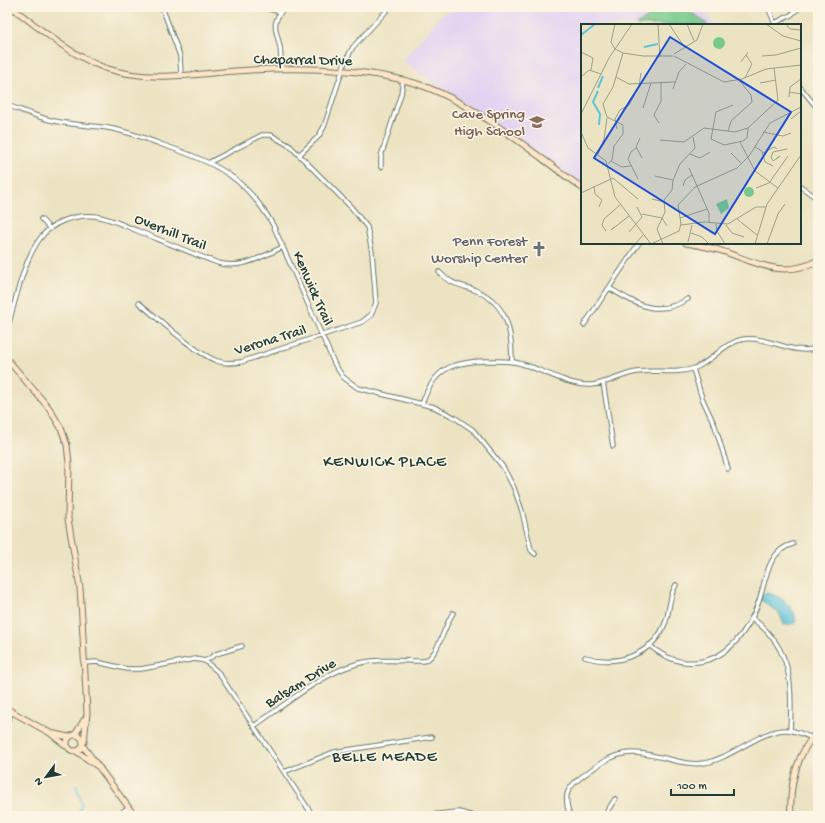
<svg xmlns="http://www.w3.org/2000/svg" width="825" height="823" viewBox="0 0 825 823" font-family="'Gochi Hand',sans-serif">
  <rect width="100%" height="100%" fill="#fcf5e5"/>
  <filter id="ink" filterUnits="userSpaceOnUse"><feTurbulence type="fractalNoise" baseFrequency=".025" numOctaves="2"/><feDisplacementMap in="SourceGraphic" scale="8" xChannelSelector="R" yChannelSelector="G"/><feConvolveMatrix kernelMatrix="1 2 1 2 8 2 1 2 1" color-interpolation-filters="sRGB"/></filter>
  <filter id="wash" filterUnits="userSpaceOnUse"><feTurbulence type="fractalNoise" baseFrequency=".012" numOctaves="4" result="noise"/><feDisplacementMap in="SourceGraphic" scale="16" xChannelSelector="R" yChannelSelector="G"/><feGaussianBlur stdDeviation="0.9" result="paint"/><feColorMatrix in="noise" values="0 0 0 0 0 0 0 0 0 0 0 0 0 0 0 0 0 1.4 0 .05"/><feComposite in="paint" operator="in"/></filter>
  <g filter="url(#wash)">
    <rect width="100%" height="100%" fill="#ece3c2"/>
    <!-- built -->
    <path fill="#e3d3f2" d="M460 7H685L700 9 717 25H582V184L402 61 441 15Z"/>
    <!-- green -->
    <path fill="#77ca8d" stroke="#4b8460" d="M678 8 697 16 708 25H637L655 12Z"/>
    <!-- water -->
    <path fill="#5ec3dc" stroke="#3e8088" d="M765 593C777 593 799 608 795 623L784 625 780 614 761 600V595Z"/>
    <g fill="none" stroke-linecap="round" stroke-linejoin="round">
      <!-- stream -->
      <path stroke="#5ec3dc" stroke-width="1.5" d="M76 784 82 805 77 816"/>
    </g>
  </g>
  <g filter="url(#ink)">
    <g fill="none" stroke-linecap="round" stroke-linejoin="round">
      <!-- street casing -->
      <g stroke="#677766" stroke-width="5.5">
        <path id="street" d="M162 7 180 56 181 75
          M262 7 281 12
          M768 7 775 24
          M775 23 791 15 800 7
          M282 69C281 62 281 55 280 47 276 28 270 24 285 7
          M800 87 818 109
          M7 105C21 110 35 116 50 120 69 125 88 125 108 128 126 131 145 138 163 145 214 162 245 176 273 225L335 365 343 377 358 388 434 407 454 417 473 430 503 467 514 488 522 511 531 550 535 554
          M299 155 318 137 324 127 345 62 353 47 390 7
          M381 167V156L401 94 403 80
          M800 186 818 199
          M41 219 50 229
          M439 272C449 283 459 285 472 289 506 301 512 328 512 362
          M609 288C636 304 657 318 688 299
          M139 303C159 319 195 353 217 361 225 364 233 363 241 362L362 322 371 315 376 303 372 252 367 227 351 207 290 146 271 135H262L210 162
          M584 325 639 243
          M7 329C16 301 22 264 39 240 51 222 75 214 95 216 110 218 125 226 138 231 165 242 191 253 218 263 241 270 263 256 283 247
          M693 369 702 398 715 426 728 469
          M603 382 613 446
          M422 404C434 369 450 362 486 361 498 361 510 360 522 364 544 370 568 386 591 385 607 384 622 374 637 372 656 369 676 375 695 368 713 361 724 342 744 339 770 336 792 356 818 348
          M752 618C792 648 793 684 790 730
          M649 645C663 657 679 664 697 662 729 659 749 629 759 601 766 580 767 551 793 544
          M585 657C617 667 654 655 666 621 670 608 669 596 676 585
          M205 661 218 672 313 816
          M83 663 97 662 127 669H141L195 659 205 661 216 654 242 646
          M7 722 12 712
          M254 726C282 707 320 675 353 665 375 658 401 661 424 661 438 657 444 626 453 613
          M284 772 334 752 432 737
          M117 816 129 807
          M419 816 459 812 473 816
          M570 816C563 795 566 788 584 775 617 750 628 749 668 759 680 762 692 765 704 763 731 759 760 730 786 730 795 730 803 734 812 738
          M604 816 615 799"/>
      </g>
      <!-- secondary casing -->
      <g stroke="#677766" stroke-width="7">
        <path id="secondary" d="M11 7C41 29 70 55 105 68 153 84 203 72 251 70 303 67 356 68 407 81 469 97 530 151 582 188
          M686 243C698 245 710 247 722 251 755 262 784 280 818 260
          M7 359 49 408 61 428 67 445 69 463 68 519 80 588 82 618 87 713 84 742
          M7 709 50 733 69 748
          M50 733 69 737
          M67 743a8 8 0 1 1 16 0a8 8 0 1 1-16 0Z
          M75 735 84 720
          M83 746 135 816
          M76 751 100 768
          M791 816C789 784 797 754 818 730"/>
      </g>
      <!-- street -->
      <use href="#street" stroke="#fff" stroke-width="3.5"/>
      <!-- secondary -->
      <use href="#secondary" stroke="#ffe4c6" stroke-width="5"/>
    </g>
  </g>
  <!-- icons -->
  <defs>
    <g id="school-bare" transform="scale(1.2)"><path d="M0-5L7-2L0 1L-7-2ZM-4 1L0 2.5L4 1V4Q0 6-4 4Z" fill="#8d6e63" stroke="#fcf5e5" stroke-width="2.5" paint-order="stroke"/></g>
    <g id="church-bare" transform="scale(1.2)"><path d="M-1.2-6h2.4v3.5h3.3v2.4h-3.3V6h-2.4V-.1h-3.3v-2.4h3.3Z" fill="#6b7280" stroke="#fcf5e5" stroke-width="2.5" paint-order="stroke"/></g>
  </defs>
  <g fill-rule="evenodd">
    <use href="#school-bare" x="537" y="122"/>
    <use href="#church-bare" x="539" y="249"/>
  </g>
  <g text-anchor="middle" stroke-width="3" stroke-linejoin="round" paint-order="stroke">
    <!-- street labels -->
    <g font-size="15" fill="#1f3d34" stroke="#fcf5e5">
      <text transform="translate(303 59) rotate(1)" y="5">Chaparral Drive</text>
      <text transform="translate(171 231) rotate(22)" y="5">Overhill Trail</text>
      <text transform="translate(314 288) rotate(66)" y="5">Kenwick Trail</text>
      <text transform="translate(270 339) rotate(-17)" y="5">Verona Trail</text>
      <text transform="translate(300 682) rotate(-32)" y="5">Balsam Drive</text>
    </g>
    <!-- education labels -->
    <g font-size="15" fill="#785e54" stroke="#fcf5e5" text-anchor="end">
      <text x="525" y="118">Cave Spring<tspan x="525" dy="17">High School</tspan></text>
    </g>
    <!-- worship labels -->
    <g font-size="15" fill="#5b616d" stroke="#fcf5e5" text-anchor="end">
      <text x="527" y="245">Penn Forest<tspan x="527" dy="17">Worship Center</tspan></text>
    </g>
    <!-- neighbourhood labels -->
    <g font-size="16" letter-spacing="1" fill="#1f3d34" stroke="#fcf5e5">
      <text x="385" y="466">KENWICK PLACE</text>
      <text x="385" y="761">BELLE MEADE</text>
    </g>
  </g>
  <!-- overview -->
  <g transform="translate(581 24)">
    <rect width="220" height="220" fill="#ece3c2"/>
    <path d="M132 19a6 6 0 1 1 12 0a6 6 0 1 1-12 0ZM163 168a5 5 0 1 1 10 0a5 5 0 1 1-10 0ZM146 175 148 184 140 190 135 180Z" fill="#77ca8d"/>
    <path fill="none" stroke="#5ec3dc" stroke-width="2" d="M0 11 14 0M63 23 77 20M17 64 22 52M17 67 12 78 19 90 18 101"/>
    <path fill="none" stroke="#9aa189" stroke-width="1" d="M34 0 30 18 34 25M77 0 79 33M88 0 104 24M106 0 113 17M185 0 202 12 220 17M205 0 209 5 220 6M34 25 42 29 62 32H92M0 28 12 34 10 46M93 30 116 16 122 0M93 32 143 58 161 55 185 45 220 41M181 32 195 31 220 24M160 38 167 28M0 53 8 46 20 50M35 53 48 60 94 58M164 54 171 40 165 31M179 59 195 56M92 65 98 48 105 40M208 68 220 70M208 73 209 63 220 55M152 81 135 88 130 115 143 121 162 117 166 114 167 104M62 84 70 59M0 90 28 34 51 0M210 95 220 87M78 99 73 91 80 77V59M36 105 34 95 39 86 48 81 58 62 60 49M147 107 150 97 171 78 170 71 158 56M0 108 7 124 25 137 34 173 70 220M182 108 202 112 210 109M59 114 55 123 61 134M79 116 103 118 123 104 154 108 167 104 197 76 193 44M159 118 174 147 197 164M174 123 181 127 184 138 192 142M55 124 50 128 47 135 57 155M150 129 161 140M182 129 193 123 196 125M17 130 23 115 26 94M109 130 119 134 129 128M195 135 199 132 192 137 190 133 192 128 206 125M30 137 41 143 50 142M27 140 31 136 33 122 42 110V101L26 93 22 80 32 63 42 29M108 144 128 189V198M74 152 92 156M13 162 14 170 21 176 18 183M102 162 104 156 111 151M175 164 188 159 207 132M0 169 32 154 57 175M71 175 83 178M61 190 81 194 86 202M99 194 126 185M156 195 176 211M135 200 136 207 144 220M100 201 123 198 147 200 175 183H185M145 201 151 209 163 213M33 203 30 206 48 192M25 207 21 201 23 195 40 180M48 208 61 193 56 183M110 209 121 213 128 220M107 218 111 201M54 220 63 210M70 220 98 207 100 200 97 181 114 163 156 144 168 132 189 99 220 83M82 220 76 205 84 188 83 176 91 166 92 156 99 140 114 124 112 113M174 220 186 180 220 131M186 220 197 190 204 180"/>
    <path fill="#1d4ed8" fill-opacity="0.15" stroke="#1d4ed8" stroke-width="2" d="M89 13 210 88 134 210 13 134Z"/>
    <rect width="220" height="220" fill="none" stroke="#1f3d34" stroke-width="2"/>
  </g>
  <!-- margin -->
  <rect width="825" height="823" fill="none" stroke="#fcf5e5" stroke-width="24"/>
  <!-- north arrow -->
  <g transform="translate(46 777) rotate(238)" stroke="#fcf5e5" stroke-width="3" paint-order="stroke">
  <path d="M0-3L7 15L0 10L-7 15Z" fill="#1f3d34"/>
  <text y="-6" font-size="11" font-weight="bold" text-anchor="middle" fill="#1f3d34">N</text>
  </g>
  <!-- scale -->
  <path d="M671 789v6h63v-6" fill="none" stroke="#1f3d34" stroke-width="2"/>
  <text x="677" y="789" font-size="12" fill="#1f3d34" stroke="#fcf5e5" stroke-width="3" paint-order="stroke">100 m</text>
</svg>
